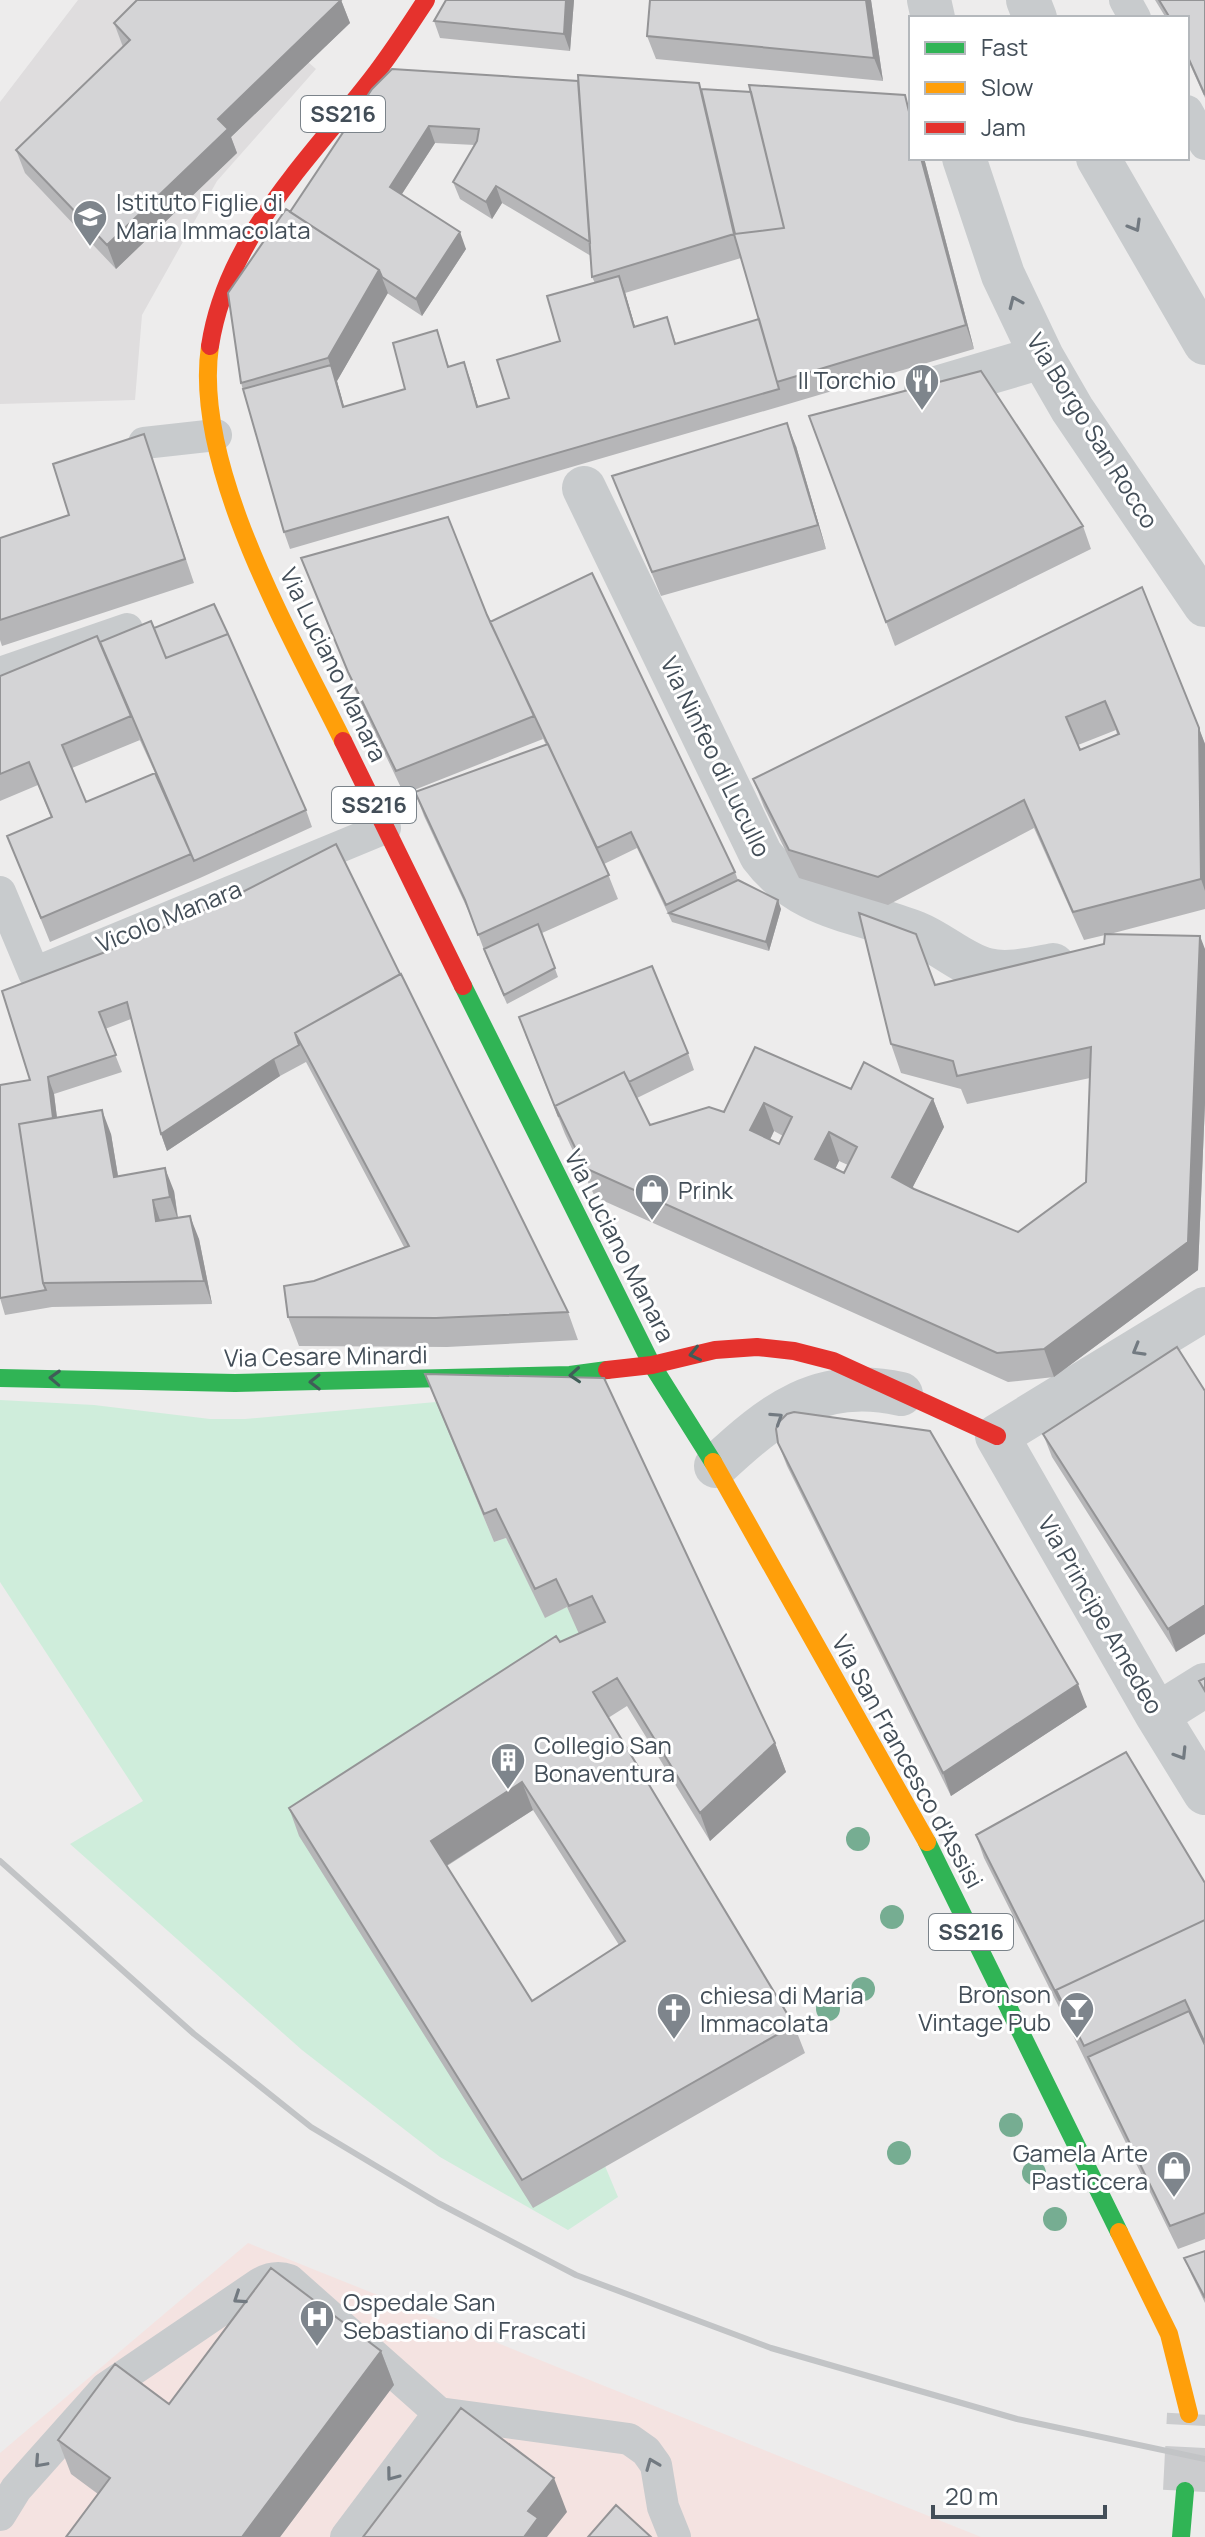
<svg xmlns="http://www.w3.org/2000/svg" width="1205" height="2537" viewBox="0 0 1205 2537" font-family="Manrope,sans-serif">
  <rect width="100%" height="100%" fill="#edecec"/>
  <!-- education -->
  <path fill="#dfddde" d="M78 0H323L350 23 308 62 316 69 217 181 142 315 135 400 0 404V102Z"/>
  <!-- medical -->
  <path fill="#f4e3e1" d="M248 2243 981 2537H0V2453Z"/>
  <!-- green -->
  <path fill="#cfeddb" d="M0 1400 94 1405 210 1419H245L436 1402 494 1542 506 1538 545 1617 567 1607 580 1634 300 1836 605 2166 618 2197 568 2230 440 2157 302 2050 70 1844 143 1801 0 1582Z"/>
  <g fill="none" stroke-linecap="round" stroke-linejoin="round">
    <!-- primary-tunnel -->
    <path stroke="#cbccce" stroke-width="44" stroke-dasharray="44 22" stroke-linecap="butt" d="M1185 2491 1189 2414"/>
    <!-- lane -->
    <path stroke="#c8cbcd" stroke-width="32" d="M1125 0 1135 18
      M1187 111 1205 144
      M144 443 216 435
      M0 673 127 629
      M0 892 34 973 385 828
      M0 2515 16 2489 106 2388 259 2284C269 2278 278 2276 289 2280L439 2413 629 2439 646 2451 656 2465 663 2507 675 2537
      M346 2537 439 2413"/>
    <!-- street -->
    <path stroke="#c8cbcd" stroke-width="44" d="M929 0 933 18
      M1028 0 1035 18
      M964 158 1003 275 1042 357 1072 409 1205 605
      M1098 158 1205 343
      M926 391 1042 357
      M584 488 761 855C802 910 858 910 916 933 941 943 962 964 987 970 1008 975 1032 969 1053 965
      M1205 1309 997 1436 1157 1715 1205 1793
      M716 1466C773 1413 819 1376 901 1394
      M1157 1715 1205 1685"/>
    <!-- fast -->
    <path stroke="#30b455" stroke-width="18" d="M463 986 652 1365 713 1462
      M0 1378 235 1383 570 1375 607 1370
      M927 1842 1119 2232
      M1181 2537 1185 2491"/>
    <!-- slow -->
    <path stroke="#ff9f0a" stroke-width="18" d="M210 346C192 466 291 635 343 741
      M713 1462 927 1842
      M1119 2232 1169 2334 1189 2414"/>
    <!-- jam -->
    <path stroke="#e5322d" stroke-width="18" d="M210 346C226 241 303 166 366 86 388 59 407 29 426 0
      M343 741 463 986
      M607 1370 652 1365 715 1350 757 1347 794 1351 833 1361 997 1436"/>
    <!-- rail -->
    <path stroke="#c2c4c6" stroke-width="6" d="M0 1861 194 2034 311 2127 438 2203 576 2275 771 2348 1017 2419 1205 2459"/>
  </g>
  <!-- trees -->
  <g fill="#76ad92">
    <circle cx="858" cy="1839" r="12"/>
    <circle cx="892" cy="1917" r="12"/>
    <circle cx="863" cy="1989" r="12"/>
    <circle cx="828" cy="2009" r="12"/>
    <circle cx="1011" cy="2125" r="12"/>
    <circle cx="899" cy="2153" r="12"/>
    <circle cx="1034" cy="2173" r="12"/>
    <circle cx="1055" cy="2219" r="12"/>
  </g>
  <!-- wall -->
  <path fill="#b6b6b8" fill-rule="evenodd" d="M341 0 350 23 231 137 237 153 116 269 25 173 16 150 123 47 114 23Z
    M446 0H574L570 51 440 38 434 21Z
    M650 0H871L883 81 656 59 647 36Z
    M1155 0H1205V98L1187 58V18H1166Z
    M372 89H701L911 158H924L974 349 785 405 290 549 284 532 241 383 290 212ZM435 143 475 145 453 182 460 199 492 219 502 203 591 256 592 277 595 283 560 341 509 398 478 406 470 379 449 367 437 330 405 389 344 407 337 381 387 293 422 316 466 249 402 194ZM741 258 759 319 676 344 673 334 635 327 625 293Z
    M809 416 1083 526 1091 549 895 646Z
    M144 434 194 583 2 646 0 640V538L69 515Z
    M796 446 826 549 661 596 612 476Z
    M301 558 490 622 735 872 738 880 781 909 769 951 672 922 637 848 604 864 618 899 542 933 558 977 507 1004 487 958 474 923 424 816 415 792 546 745 541 734 543 739 404 794 357 695Z
    M1142 587 1205 744V909L1110 934 1205 949V1103L1198 1270 1054 1377 1008 1382 595 1197 565 1134 525 1034 688 1053 694 1070 637 1098 650 1125 724 1112 755 1047 851 1089 933 1099 944 1127 912 1188 1018 1232 1086 1182 1090 1078 967 1104 961 1089 901 1073 891 1044 935 985 1104 944 1105 935 1084 940 1034 828 888 905 799 878 764 807 753 779ZM1116 730 1117 734 1080 750 1078 745ZM774 1131 783 1136 779 1144 770 1140ZM839 1161 848 1165 844 1173 835 1169Z
    M154 628 306 810 312 827 200 878 50 942 7 836 51 817 38 785 0 801V676L100 642ZM138 736 155 773 86 802 72 768 140 740Z
    M223 902 568 1312 578 1340 447 1347 299 1346 288 1317 314 1281 404 1247 306 1062 280 1076 167 1151 161 1134 131 1019 105 1029 122 1072 54 1094 57 1118 111 1134 118 1176 174 1191 178 1217 199 1239 212 1304 52 1307 5 1315 0 1298 30 1080 108 951Z
    M425 1374 775 1743 786 1772 710 1841 627 1706 608 1718 794 2025 805 2053 533 2208 299 1836 289 1808 579 1634 567 1607 545 1618 506 1538 494 1542 436 1402ZM533 1810 619 1945 532 2001 447 1866Z
    M1205 1391 1176 1652 1052 1457 1043 1434Z
    M778 1443 1087 1707 951 1796 787 1466Z
    M976 1835 1205 1883V2239L1178 2249 1068 2025 984 1858Z
    M1205 2251V2303L1191 2274 1184 2258Z
    M381 2351 394 2385 280 2537H66L98 2494 71 2474 58 2440 169 2404Z"/>
  <!-- shaded-wall -->
  <path fill="#949496" d="M341 0 350 23 231 137 237 153 116 269 107 245 218 119Z
    M566 0H574L570 51 564 34Z
    M866 0H871L883 81 874 58Z
    M429 126 435 143 396 203 390 187Z
    M921 158H924L974 349 966 325Z
    M496 186 502 203 492 219 486 202Z
    M460 232 466 249 422 316 416 299Z
    M379 270 388 293 337 381 349 424 328 358Z
    M619 276 625 292 640 344 634 327Z
    M464 362 470 379 483 424 477 407Z
    M787 423 796 446 826 549 818 525Z
    M1199 728 1205 744V891L1201 879Z
    M778 900 781 909 769 951 766 942Z
    M1200 936 1205 949V1103L1198 1270 1054 1377 1044 1349Z
    M274 1059 280 1076 167 1151 161 1134Z
    M48 1077 54 1094 60 1142 54 1126Z
    M933 1099 944 1127 903 1206 892 1177Z
    M764 1103 774 1131 761 1158 750 1130Z
    M102 1110 111 1134 122 1200 114 1177Z
    M829 1132 839 1161 826 1188 815 1159Z
    M165 1168 174 1191 178 1220 170 1197Z
    M153 1200 161 1223 156 1221Z
    M190 1216 199 1239 212 1304 204 1281Z
    M1205 1605V1634L1176 1652 1168 1629Z
    M1078 1684 1087 1707 951 1796 943 1773Z
    M775 1743 786 1772 710 1841 700 1813Z
    M522 1782 533 1810 441 1869 431 1841Z
    M381 2351 394 2385 280 2537H242Z
    M554 2478 567 2512 547 2537H524L528 2511Z"/>
  <!-- building -->
  <path fill="#d4d4d6" stroke="#949496" stroke-width="2" fill-rule="evenodd" d="M137 0H341L218 119 228 129 107 245 16 150 130 40 114 23Z
    M446 0H566L564 34 434 21Z
    M650 0H866L874 58 647 36Z
    M1159 0H1205V95L1187 55V18H1170Z
    M392 69 578 81 590 242 496 186 486 202 453 182 477 141 479 129 429 126 390 187 460 232 416 299 382 277 379 270 290 212 372 89Z
    M578 75 699 83 734 234 592 277Z
    M749 85 905 95 911 120V158H921L966 325 777 382 734 234 784 228Z
    M701 89 751 92 784 228 735 234Z
    M286 209 379 270 328 358 241 383 228 293Z
    M619 276 634 327 667 317 675 344 759 319 779 389 284 532 243 389 331 365 343 407 405 389 393 343 437 330 448 367 464 362 477 407 509 398 497 360 560 341 547 296Z
    M981 371 1083 526 886 622 809 416Z
    M787 423 818 525 652 572 612 476Z
    M144 434 185 559 0 620V538L69 515 53 464Z
    M448 517 487 615 534 716 396 771 348 672 301 558Z
    M592 573 735 872 666 905 631 832 597 848 490 622Z
    M1142 587 1199 728 1201 879 1073 912 1024 800 878 877 789 850 753 779ZM1105 701 1119 734 1080 750 1066 717Z
    M214 604 228 634 166 658 154 628Z
    M151 621 166 658 228 634 306 810 194 861 100 642Z
    M97 636 131 716 62 745 86 802 155 773 191 854 41 918 7 836 52 817 29 762 0 774V676Z
    M548 744 609 875 478 935 465 900 415 792Z
    M336 844 400 974 295 1033 299 1045 274 1059 161 1134 127 1002 99 1012 116 1055 48 1077 53 1118 19 1124 43 1283 46 1290 0 1298V1085L30 1080 2 991 108 951 223 902Z
    M738 880 778 900 766 942 669 913Z
    M859 913 916 934 935 985 1104 944 1105 934 1200 936 1188 1242 1044 1349 997 1353 585 1168 555 1106 624 1072 650 1125 709 1107 724 1112 755 1047 851 1089 864 1062 933 1099 892 1177 914 1189 1018 1232 1086 1182 1091 1047 957 1076 953 1061 891 1044ZM764 1103 792 1117 779 1144 750 1130ZM829 1132 857 1147 844 1173 815 1159Z
    M538 924 555 968 504 995 484 949Z
    M652 966 688 1053 629 1082 624 1072 555 1106 559 1117 519 1017Z
    M401 974 568 1312 436 1318 288 1317 284 1286 314 1281 409 1246 295 1033Z
    M102 1110 114 1177 165 1168 170 1197 153 1200 156 1221 190 1216 204 1281 43 1283 19 1124Z
    M1177 1347 1205 1391V1605L1168 1629 1043 1434Z
    M425 1374 604 1378 775 1743 700 1813 617 1678 593 1692 794 2025 522 2180 289 1808 556 1636 560 1642 605 1622 592 1596 569 1606 556 1579 535 1589 496 1509 484 1514ZM522 1782 625 1941 532 2001 431 1841Z
    M794 1412 930 1431 1078 1684 943 1773 778 1443 776 1429 778 1423 787 1414Z
    M1205 1678V1691L1199 1681Z
    M1126 1752 1205 1883V1920L1056 1990 1060 2001 976 1835Z
    M1205 1920V2043L1185 2000 1084 2046 1056 1990Z
    M1189 2011 1205 2045V2213L1170 2226 1088 2057Z
    M1205 2251V2298L1184 2258Z
    M271 2268 381 2351 242 2537H66L110 2478 58 2440 115 2364 169 2404Z
    M461 2408 554 2478 528 2511 538 2518 524 2537H363Z
    M616 2505 651 2537H588Z"/>
  <!-- one-way arrows -->
  <defs><path id="oneway-chevron" d="M-2-3.5L2.5 0L-2 3.5" fill="none" stroke-width="1.6" stroke-linecap="round" stroke-linejoin="round" transform="scale(2)"/></defs>
  <g stroke="#727a81">
    <use href="#oneway-chevron" transform="translate(1135 226) rotate(60)"/>
    <use href="#oneway-chevron" transform="translate(1015 302) rotate(-114)"/>
    <use href="#oneway-chevron" transform="translate(1138 1350) rotate(150)"/>
    <use href="#oneway-chevron" transform="translate(777 1418) rotate(-33)"/>
    <use href="#oneway-chevron" transform="translate(1181 1754) rotate(58)"/>
    <use href="#oneway-chevron" transform="translate(239 2298) rotate(146)"/>
    <use href="#oneway-chevron" transform="translate(40 2462) rotate(132)"/>
    <use href="#oneway-chevron" transform="translate(652 2464) rotate(-112)"/>
    <use href="#oneway-chevron" transform="translate(392 2475) rotate(127)"/>
  </g>
  <g stroke="#405d58">
    <use href="#oneway-chevron" transform="translate(695 1354) rotate(167)"/>
    <use href="#oneway-chevron" transform="translate(575 1375) rotate(176)"/>
    <use href="#oneway-chevron" transform="translate(55 1378) rotate(-178)"/>
    <use href="#oneway-chevron" transform="translate(315 1382) rotate(179)"/>
  </g>
  <!-- icons -->
  <defs>
    <g id="school-pin" transform="scale(1.8)"><path d="M0 17L-7.5 6A9.5 9.5 0 1 1 7.5 6Z" fill="#7e858c" stroke="#fff"/><path d="M0-5L7-2L0 1L-7-2ZM-4 1L0 2.5L4 1V4Q0 6-4 4Z" fill="#fff"/></g>
    <g id="restaurant-pin" transform="scale(1.8)"><path d="M0 17L-7.5 6A9.5 9.5 0 1 1 7.5 6Z" fill="#7e858c" stroke="#fff"/><path d="M-5-6h1v4h1v-4h1v4h1v-4h1v5L-1.5 .5V6h-2V.5L-5-1ZM5-6V6H3V1.5H1.5Q1.5-4 5-6Z" fill="#fff"/></g>
    <g id="shop-pin" transform="scale(1.8)"><path d="M0 17L-7.5 6A9.5 9.5 0 1 1 7.5 6Z" fill="#7e858c" stroke="#fff"/><path d="M-5-2.5h2.3a2.7 3.5 0 0 1 5.4 0H5L5.5 6h-11ZM-1.5-2.5h3a1.5 2.3 0 0 0-3 0Z" fill="#fff"/></g>
    <g id="building-pin" transform="scale(1.8)"><path d="M0 17L-7.5 6A9.5 9.5 0 1 1 7.5 6Z" fill="#7e858c" stroke="#fff"/><path d="M-4-6H4V6H1V3H-1V6H-4ZM-2.5-4.3h1.7v1.8h-1.7ZM.8-4.3h1.7v1.8H.8ZM-2.5-1h1.7V.8h-1.7ZM.8-1h1.7V.8H.8Z" fill="#fff"/></g>
    <g id="bar-pin" transform="scale(1.8)"><path d="M0 17L-7.5 6A9.5 9.5 0 1 1 7.5 6Z" fill="#7e858c" stroke="#fff"/><path d="M-6-5H6L.8 .8V4.5H3.5V6h-7V4.5H-.8V.8Z" fill="#fff"/></g>
    <g id="church-pin" transform="scale(1.8)"><path d="M0 17L-7.5 6A9.5 9.5 0 1 1 7.5 6Z" fill="#7e858c" stroke="#fff"/><path d="M-1.2-6h2.4v3.5h3.3v2.4h-3.3V6h-2.4V-.1h-3.3v-2.4h3.3Z" fill="#fff"/></g>
    <g id="hospital-pin" transform="scale(1.8)"><path d="M0 17L-7.5 6A9.5 9.5 0 1 1 7.5 6Z" fill="#7e858c" stroke="#fff"/><path d="M-5-5h3v3.5h4V-5h3V5h-3V1.5h-4V5h-3Z" fill="#fff"/></g>
  </defs>
  <g fill-rule="evenodd">
    <use href="#school-pin" x="90" y="217"/>
    <use href="#restaurant-pin" x="922" y="381"/>
    <use href="#shop-pin" x="652" y="1191"/>
    <use href="#building-pin" x="508" y="1760"/>
    <use href="#bar-pin" x="1077" y="2009"/>
    <use href="#church-pin" x="674" y="2010"/>
    <use href="#shop-pin" x="1174" y="2168"/>
    <use href="#hospital-pin" x="317" y="2317"/>
  </g>
  <g text-anchor="middle" stroke-width="6" stroke-linejoin="round" paint-order="stroke">
    <!-- shield labels -->
    <g fill="#fff" stroke="#7b838a" stroke-width="2">
      <rect x="301" y="96" width="84" height="36" rx="6"/>
      <rect x="332" y="787" width="84" height="36" rx="6"/>
      <rect x="929" y="1914" width="84" height="36" rx="6"/>
    </g>
    <g font-size="22" font-weight="bold" fill="#434e58">
      <text x="343" y="122">SS216</text>
      <text x="374" y="813">SS216</text>
      <text x="971" y="1940">SS216</text>
    </g>
    <!-- poi labels -->
    <g font-size="24" fill="#434e58" stroke="#fff" text-anchor="start">
      <text x="116" y="211">Istituto Figlie di<tspan x="116" dy="28">Maria Immacolata</tspan></text>
      <text x="896" y="389" text-anchor="end">Il Torchio</text>
      <text x="678" y="1199">Prink</text>
      <text x="534" y="1754">Collegio San<tspan x="534" dy="28">Bonaventura</tspan></text>
      <text x="1051" y="2003" text-anchor="end">Bronson<tspan x="1051" dy="28">Vintage Pub</tspan></text>
      <text x="700" y="2004">chiesa di Maria<tspan x="700" dy="28">Immacolata</tspan></text>
      <text x="1148" y="2162" text-anchor="end">Gamela Arte<tspan x="1148" dy="28">Pasticcera</tspan></text>
      <text x="343" y="2311">Ospedale San<tspan x="343" dy="28">Sebastiano di Frascati</tspan></text>
    </g>
    <!-- street labels -->
    <g font-size="24" fill="#434e58" stroke="#fff">
      <text transform="translate(1092 431) rotate(58)" y="8">Via Borgo San Rocco</text>
      <text transform="translate(333 665) rotate(64)" y="8">Via Luciano Manara</text>
      <text transform="translate(715 757) rotate(64)" y="8">Via Ninfeo di Lucullo</text>
      <text transform="translate(169 917) rotate(-22)" y="8">Vicolo Manara</text>
      <text transform="translate(619 1246) rotate(63)" y="8">Via Luciano Manara</text>
      <text transform="translate(326 1357) rotate(-1)" y="8">Via Cesare Minardi</text>
      <text transform="translate(1100 1615) rotate(60)" y="8">Via Principe Amedeo</text>
      <text transform="translate(907 1762) rotate(61)" y="8">Via San Francesco d'Assisi</text>
    </g>
  </g>
  <!-- legend -->
  <rect x="909" y="16" width="280" height="144" fill="#ffffff" stroke="#b4b8bc" stroke-width="2"/>
  <rect x="925" y="42" width="40" height="12" fill="#30b455" stroke="#b4b8bc" stroke-width="2"/>
  <text x="981" y="56" font-size="24" fill="#434e58">Fast</text>
  <rect x="925" y="82" width="40" height="12" fill="#ff9f0a" stroke="#b4b8bc" stroke-width="2"/>
  <text x="981" y="96" font-size="24" fill="#434e58">Slow</text>
  <rect x="925" y="122" width="40" height="12" fill="#e5322d" stroke="#b4b8bc" stroke-width="2"/>
  <text x="981" y="136" font-size="24" fill="#434e58">Jam</text>
  <!-- scale -->
  <path d="M933 2505v12h172v-12" fill="none" stroke="#434e58" stroke-width="4"/>
  <text x="945" y="2505" font-size="24" fill="#434e58" stroke="#ffffff" stroke-width="6" paint-order="stroke">20 m</text>
</svg>
